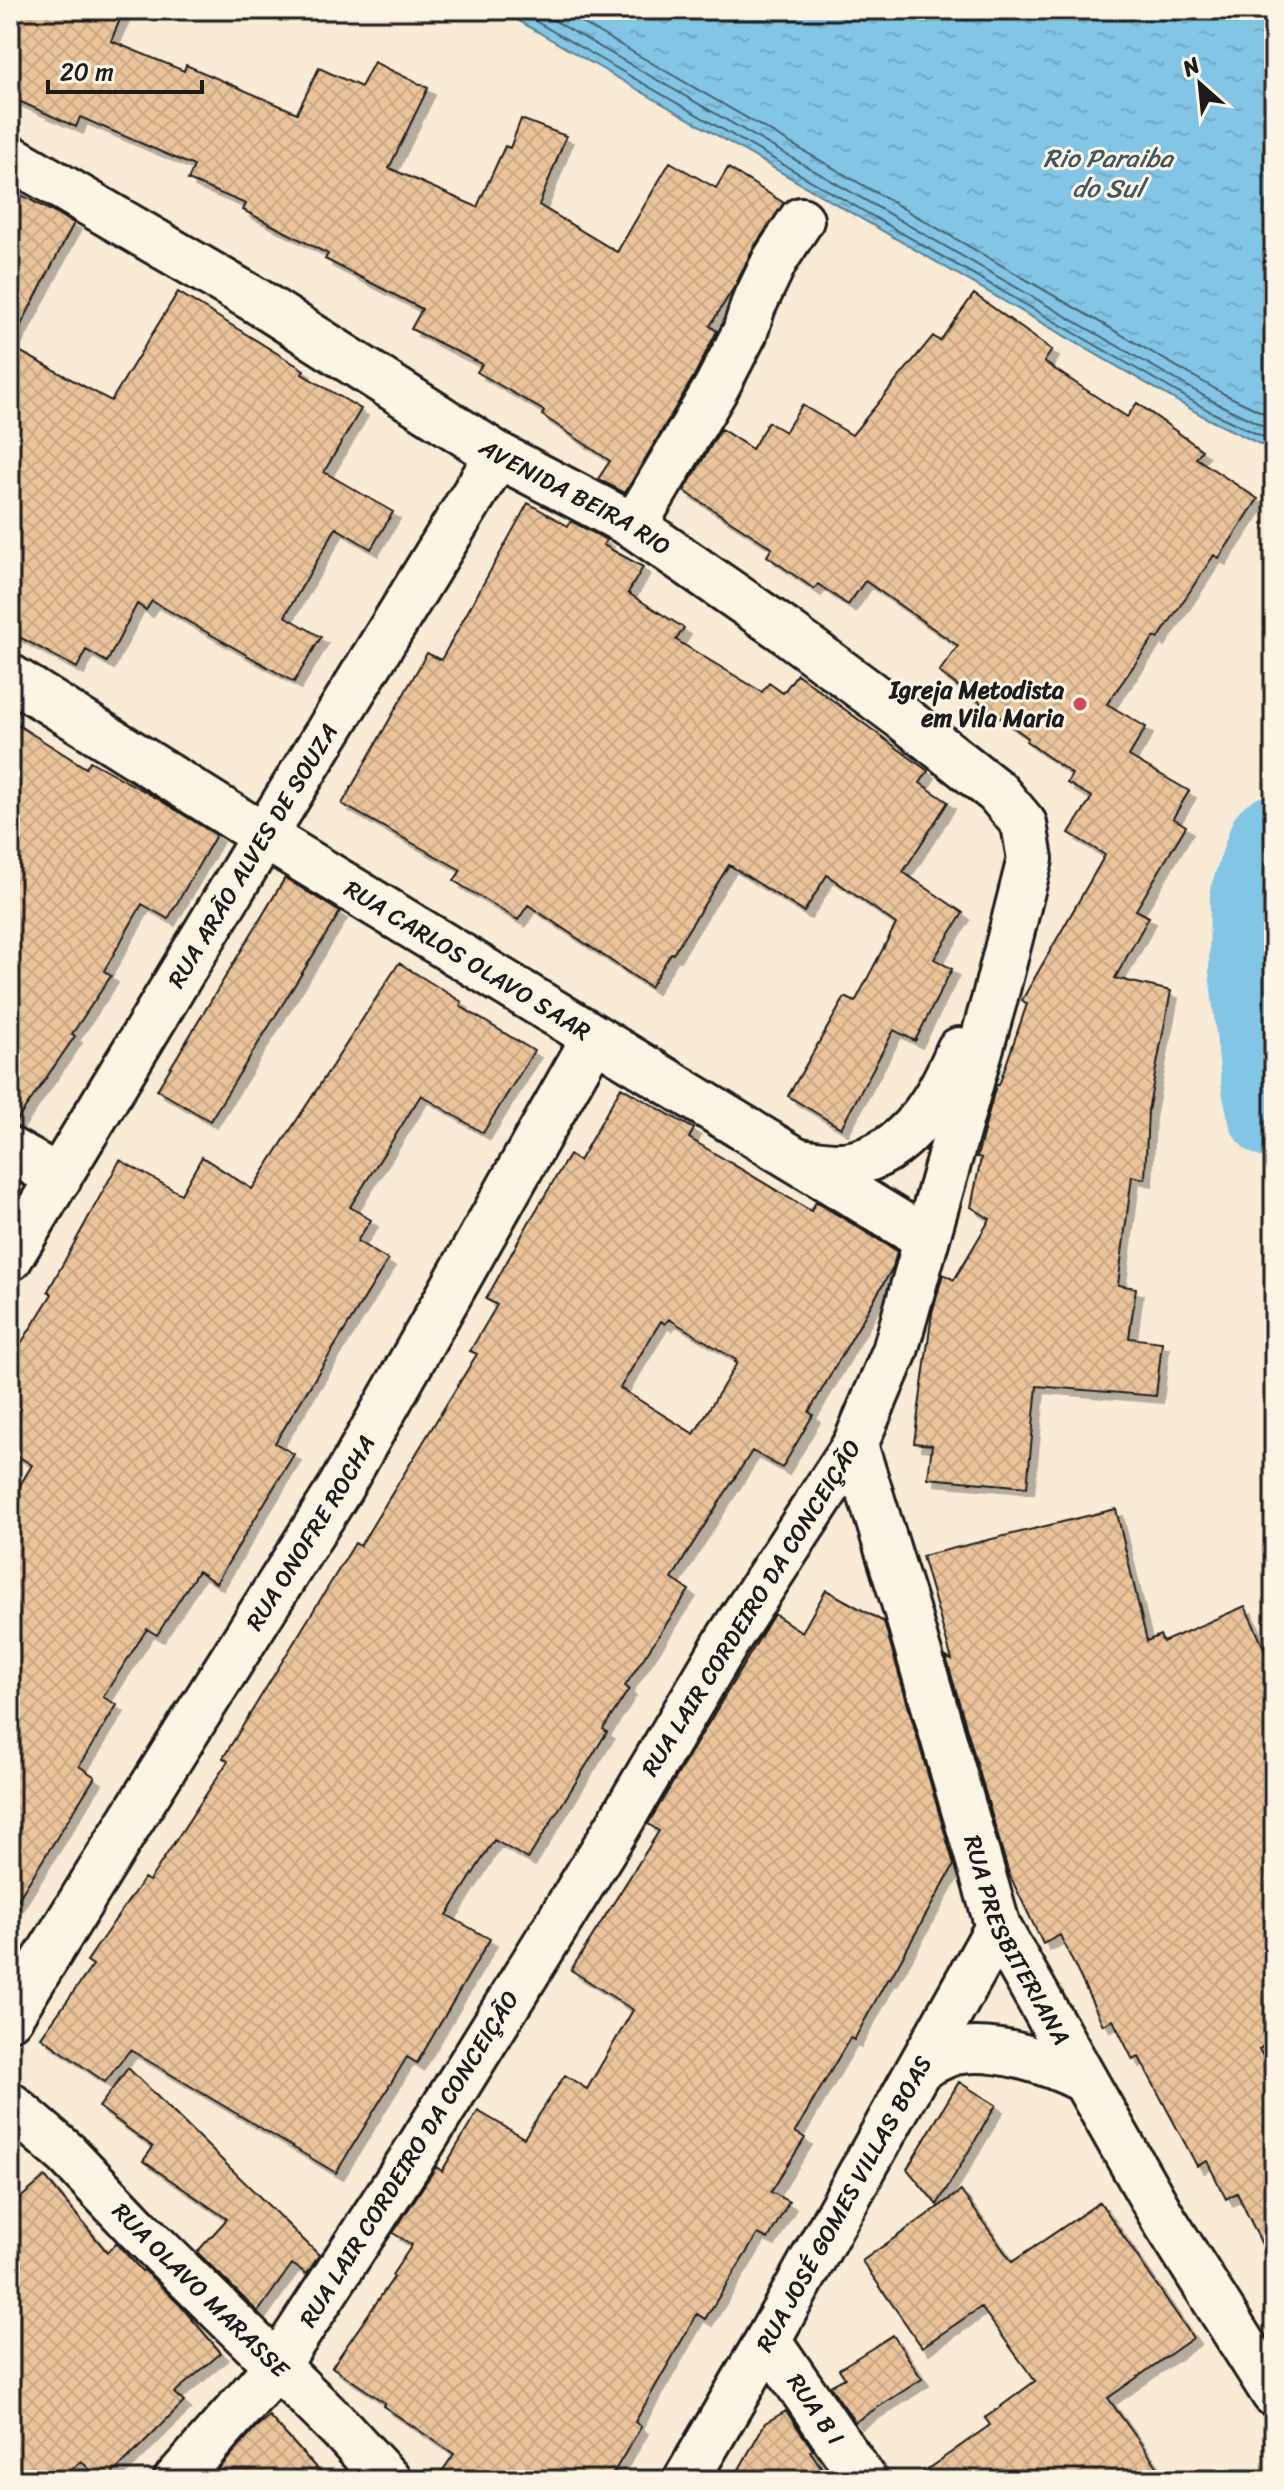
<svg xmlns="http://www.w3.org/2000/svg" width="1284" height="2490" viewBox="0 0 1284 2490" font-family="Sriracha,sans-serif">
  <defs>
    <pattern id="water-ripples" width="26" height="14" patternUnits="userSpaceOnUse" patternTransform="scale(2)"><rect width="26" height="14" fill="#83c5e4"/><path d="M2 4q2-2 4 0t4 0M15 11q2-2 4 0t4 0" fill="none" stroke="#71a9c3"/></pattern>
    <pattern id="building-cross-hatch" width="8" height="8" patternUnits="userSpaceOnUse" patternTransform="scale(2)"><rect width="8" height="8" fill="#ebc49b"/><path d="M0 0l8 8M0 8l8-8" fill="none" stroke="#c9a885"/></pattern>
    <filter id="shadow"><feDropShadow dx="7" dy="7" stdDeviation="0" flood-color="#0004"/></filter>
  </defs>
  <rect width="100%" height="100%" fill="#f9ebd6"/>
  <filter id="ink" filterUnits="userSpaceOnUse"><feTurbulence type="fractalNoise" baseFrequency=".0125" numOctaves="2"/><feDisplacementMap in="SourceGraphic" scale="16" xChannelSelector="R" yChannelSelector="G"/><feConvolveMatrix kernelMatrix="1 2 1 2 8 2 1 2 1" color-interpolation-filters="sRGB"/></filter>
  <g filter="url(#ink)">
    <!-- water -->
    <path fill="url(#water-ripples)" stroke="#5a8194" stroke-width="2" d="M500 10H1274V451L1210 420Z"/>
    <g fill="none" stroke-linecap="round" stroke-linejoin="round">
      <!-- shore -->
      <path stroke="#45606c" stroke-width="2" d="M516 10 1213 413 1274 442
        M536 10 1218 404 1274 431
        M560 10 1224 394 1274 418"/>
      <!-- river -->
      <path stroke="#83c5e4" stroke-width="92" d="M1274 841 1256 896 1255 969 1268 1087 1274 1113"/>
    </g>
    <!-- building -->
    <path fill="url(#building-cross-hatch)" stroke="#1c1c1c" stroke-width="2" fill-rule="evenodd" filter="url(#shadow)" d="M10 10H124L111 41 184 71 186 65 297 113 319 68 361 87 374 62 428 88 389 168 477 207 505 146 510 148 521 119 566 136 539 205 617 252 670 162 716 188 728 168 784 203 754 247 736 284 710 326 717 331 694 376 625 493 598 479 610 461 542 415 544 411 477 372 482 364 411 329 422 309 325 259 328 254 243 210 246 204 188 180 194 166 80 117 76 127 10 97Z
      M10 189 74 223 10 346Z
      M178 292 304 370 302 374 361 409 324 472 393 512 371 549 336 528 285 616 321 637 294 682 152 601 146 610 137 604 107 662 86 650 77 668 10 632V346L111 401Z
      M974 294 1052 350 1044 362 1127 417 1137 403 1202 450 1196 458 1258 499 1219 558 1214 555 1158 639 1154 637 1107 704 1146 727 1129 756 1189 791 1173 818 1186 826 1136 910 1149 917 1115 978 1171 991 1148 1111 1145 1179 1132 1176 1118 1285 1136 1288 1129 1338 1162 1342 1156 1396 1037 1386 1027 1487 928 1478 932 1445 914 1443 932 1313 943 1274 954 1280 990 1219 971 1207 981 1158 977 1157 996 1085H999L1027 1004 1022 1000 1105 855 1069 833 1092 797 1067 783 1072 774 1026 741 1028 738 939 672 958 646 865 581 848 605 818 584 814 589 767 556 772 548 684 491 721 429 752 449 768 422 785 432 802 405 852 435 933 336 940 341Z
      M528 503 568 526 571 521 607 540 603 545 643 567 628 593 684 628 676 640 762 692 769 683 783 693 797 674 928 771 920 783 948 802 903 872 963 913 934 959 952 969 915 1041 894 1030 841 1128 788 1096 845 997 855 1002 896 924 827 875 804 912 729 865 673 954 671 953 650 987 528 905 518 920 454 881 461 870 342 804 427 653 441 660Z
      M10 720 86 768 90 761 158 799 216 835 168 919 142 904 104 971 111 976 72 1034 75 1036 13 1126 10 1125Z
      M285 878 340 912 210 1121 157 1090Z
      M399 963 462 1002 460 1006 534 1051 483 1133 421 1095 350 1207 371 1220 357 1241 388 1260 275 1443 294 1454 216 1583 198 1571 157 1635 147 1629 103 1697 117 1705 79 1766 95 1777 10 1912V1502L32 1465 10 1451V1361L52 1294 48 1291 120 1160 181 1194 202 1157 252 1189Z
      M621 1087 694 1129 689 1138 811 1211 816 1202 897 1251 893 1267 809 1412 813 1415 782 1468 752 1451 692 1545 672 1579 689 1590 625 1686 629 1689 603 1729 607 1732 528 1859 494 1840 447 1915 490 1939 417 2063 407 2057 336 2173 130 2050 105 2082 41 2037 93 1965 87 1961 144 1878 149 1881 228 1761 223 1758 355 1543 360 1546 477 1354 470 1351 497 1305 486 1299 528 1224 569 1155 579 1161ZM669 1319 736 1360 735 1362 737 1363 694 1434 620 1388 661 1321 665 1324Z
      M1116 1509 1147 1641 1160 1635 1163 1642 1245 1606 1274 1670V2041L1259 2049 1274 2076V2269L1237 2193 1226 2199 1207 2161 1197 2166 1139 2057 1133 2060 1113 2020 1103 2025 1060 1935 1043 1944 1009 1874 946 1657 952 1660 922 1556Z
      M826 1590 884 1622 954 1865 890 1979 888 1978 854 2040 850 2038 795 2132 805 2138 771 2192 789 2202 768 2239 758 2234 705 2319 697 2314 635 2422 641 2427 609 2480H436L454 2454 383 2406 385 2403 332 2367 394 2277 392 2275 412 2245 393 2233 436 2167 442 2171 478 2111 524 2138 565 2075 587 2089 633 2010 571 1970 659 1831 648 1824 774 1614 802 1632Z
      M128 2068 319 2255 307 2274 292 2264 258 2312 197 2252 227 2219 143 2161 153 2147 99 2107Z
      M959 2082 996 2105 937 2205 907 2169Z
      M45 2177 107 2252 116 2243 142 2271 144 2270 180 2305 221 2353 174 2393 184 2402 106 2480H100L81 2461 61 2480H10V2207Z
      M961 2191 1012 2262 1100 2202 1193 2338 1108 2398 1167 2480H912L990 2425 985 2418 1035 2381 981 2307 922 2347 862 2261Z
      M893 2335 922 2379 855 2422 830 2386 845 2378 839 2369Z
      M786 2411 813 2450 810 2451 830 2480H733L765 2423Z
      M269 2416 327 2480H209L255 2428Z"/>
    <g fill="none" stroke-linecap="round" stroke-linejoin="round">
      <!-- minor casing -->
      <g stroke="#1c1c1c" stroke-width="50">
        <g id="minor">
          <path id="s1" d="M10 157 257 301 498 455 634 526 784 630 903 718 997 792 1024 824 1030 859 994 1001 895 1351 855 1445 729 1638 615 1831 420 2146 277 2366 176 2480"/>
          <path d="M634 526 716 388 745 332 753 306 775 260 801 220"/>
          <path id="s2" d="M10 677 264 836 926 1239"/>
          <path d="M10 1150 59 1178"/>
          <path d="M800 1161C816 1163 834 1167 851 1164 908 1153 939 1098 959 1050"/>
          <path id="s3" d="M10 1258 264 836 498 455"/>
          <path id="s4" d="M855 1445 904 1602 998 1927 1163 2218 1274 2394"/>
          <path id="s5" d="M10 2017 130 1822 340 1488 594 1038"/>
          <path d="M920 2068C931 2062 943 2055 955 2052 995 2044 1049 2062 1084 2080"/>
          <path id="s6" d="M10 2105 67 2154 137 2228 342 2430 388 2480"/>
          <path id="s7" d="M768 2340 864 2480"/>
          <path id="s8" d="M686 2480 768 2340 998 1927"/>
        </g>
      </g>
      <!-- minor -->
      <use href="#minor" stroke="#fcf5e5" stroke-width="44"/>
    </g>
  </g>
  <!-- markers -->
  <circle fill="#d1495b" stroke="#fcf5e5" stroke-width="3" cx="1080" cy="704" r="8"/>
  <g text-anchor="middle" stroke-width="6" stroke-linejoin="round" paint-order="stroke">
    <!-- street labels -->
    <g font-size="24" fill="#1c1c1c" stroke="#fcf5e5">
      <text dy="8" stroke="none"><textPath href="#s1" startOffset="660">AVENIDA BEIRA RIO</textPath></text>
      <text dy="8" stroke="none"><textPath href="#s3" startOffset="470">RUA ARÃO ALVES DE SOUZA</textPath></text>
      <text dy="8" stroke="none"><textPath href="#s2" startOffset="538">RUA CARLOS OLAVO SAAR</textPath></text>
      <text dy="8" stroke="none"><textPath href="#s5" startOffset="570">RUA ONOFRE ROCHA</textPath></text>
      <text transform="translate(751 1608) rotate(-58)" y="8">RUA LAIR CORDEIRO DA CONCEIÇÃO</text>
      <text dy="8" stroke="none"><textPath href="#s4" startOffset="522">RUA PRESBITERIANA</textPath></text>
      <text transform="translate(409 2159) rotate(-58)" y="8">RUA LAIR CORDEIRO DA CONCEIÇÃO</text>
      <text dy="8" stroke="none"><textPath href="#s8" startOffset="318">RUA JOSÉ GOMES VILLAS BOAS</textPath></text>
      <text dy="8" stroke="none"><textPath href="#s6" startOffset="266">RUA OLAVO MARASSE</textPath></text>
      <text dy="8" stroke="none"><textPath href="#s7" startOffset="84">RUA B I</textPath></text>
    </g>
    <!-- poi labels -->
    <g font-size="24" font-weight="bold" fill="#1c1c1c" stroke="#fcf5e5" text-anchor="end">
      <text x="1064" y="698">Igreja Metodista<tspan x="1064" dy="28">em Vila Maria</tspan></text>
    </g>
    <!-- water labels -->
    <g font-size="26" font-style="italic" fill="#405762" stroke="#fcf5e5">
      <text x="1108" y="167">Rio Paraiba<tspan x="1108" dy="30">do Sul</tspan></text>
    </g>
  </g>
  <!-- margin -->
  <rect width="1284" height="2490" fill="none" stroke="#fcf5e5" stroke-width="40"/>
  <rect x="20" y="20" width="1244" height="2450" fill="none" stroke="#1c1c1c" stroke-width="3" filter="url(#ink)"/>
  <!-- north arrow -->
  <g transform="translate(1200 84) rotate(333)" stroke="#fcf5e5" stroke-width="6" paint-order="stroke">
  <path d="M0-6L14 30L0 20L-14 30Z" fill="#1c1c1c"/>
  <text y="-12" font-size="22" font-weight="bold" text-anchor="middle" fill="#1c1c1c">N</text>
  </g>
  <!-- scale -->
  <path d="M48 80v12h154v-12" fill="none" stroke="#1c1c1c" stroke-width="4"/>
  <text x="60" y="80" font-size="24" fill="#1c1c1c" stroke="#fcf5e5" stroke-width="6" paint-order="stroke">20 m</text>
</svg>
